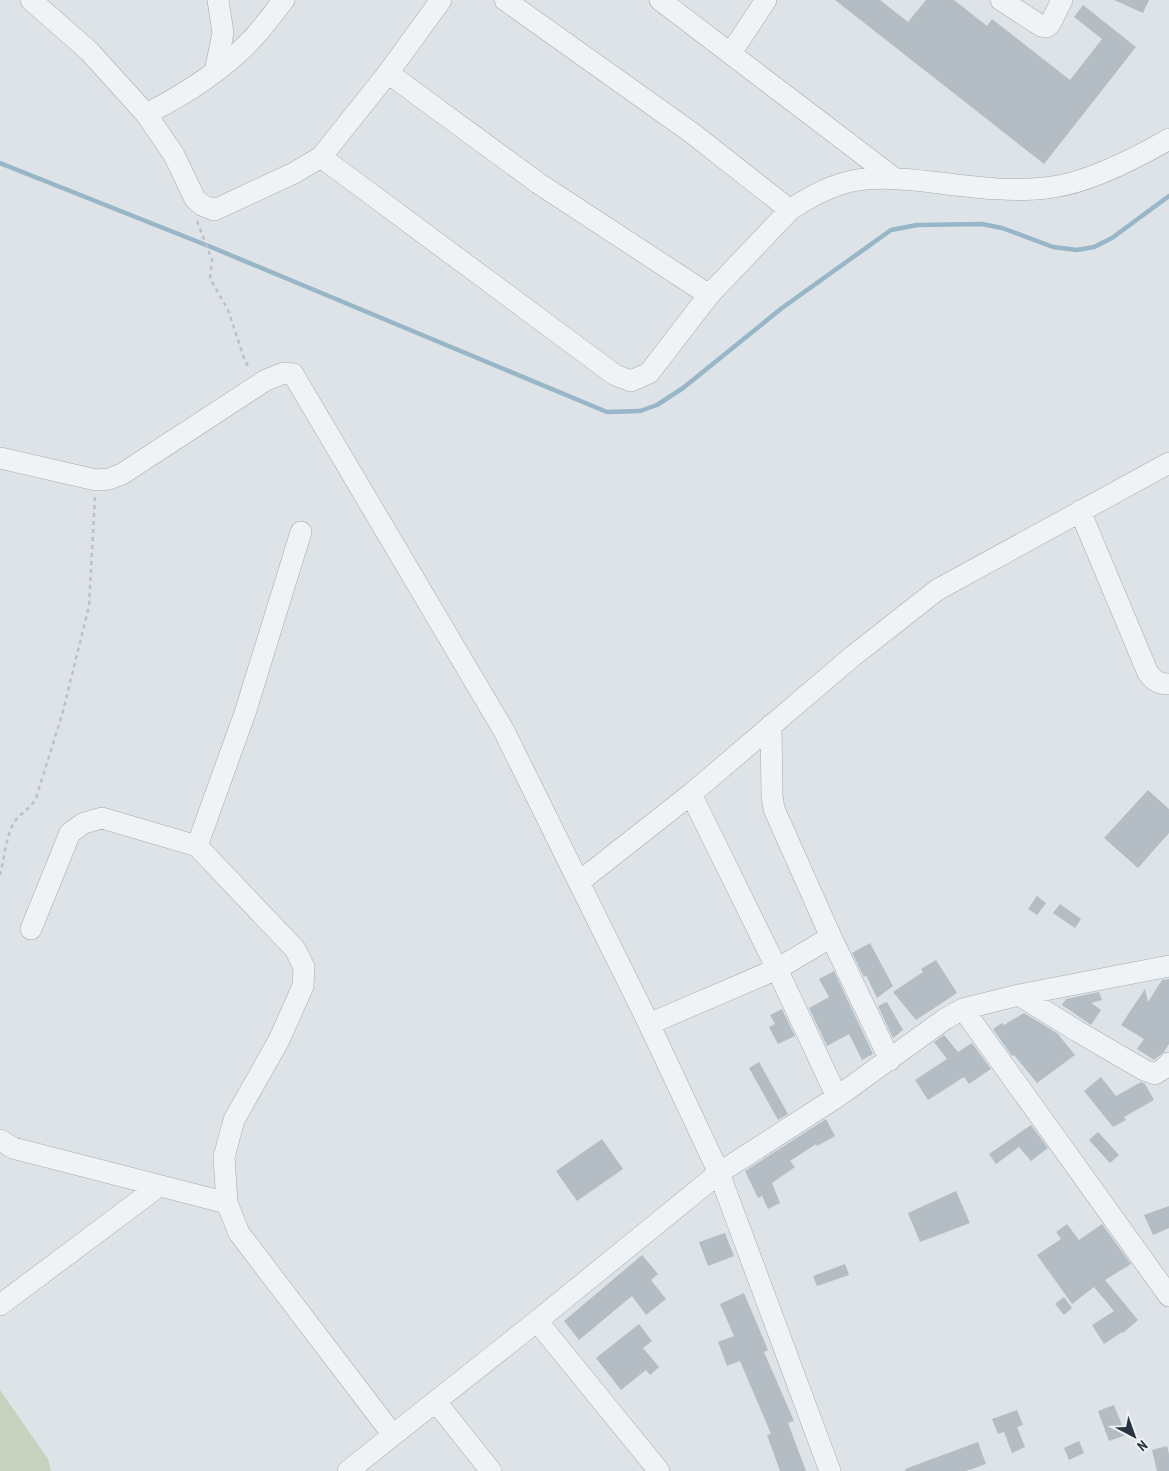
<svg xmlns="http://www.w3.org/2000/svg" width="1169" height="1471" viewBox="0 0 1169 1471" font-family="'PT Sans Narrow',sans-serif">
  <rect width="100%" height="100%" fill="#dde3e7"/>
  <!-- pitch -->
  <path fill="#c6d2be" d="M0 1390 48 1459 51 1471H0Z"/>
  <g fill="none" stroke-linecap="round" stroke-linejoin="round">
    <!-- stream -->
    <path stroke="#97b6c8" stroke-width="4.5" d="M0 163 211 247 607 412 640 411 657 405 683 388 782 308 891 230 917 225 982 224 1002 228 1053 247 1077 250 1094 247 1112 238 1169 196"/>
  </g>
  <!-- building -->
  <path fill="#b5bdc4" d="M835 0H880L908 22 926 0H954L987 26 992 19 1070 80 1102 39 1074 17 1083 5 1136 47 1044 164Z
    M1114 0H1149L1143 13Z
    M1148 790 1169 809V833L1138 868 1104 838Z
    M1037 896 1046 903 1037 915 1028 909Z
    M1060 904 1081 919 1075 928 1053 913Z
    M870 943 893 986 877 998 866 975 864 977 852 953Z
    M936 960 957 993 916 1020 893 992 923 972 921 969Z
    M834 971 873 1054 862 1060 849 1034 827 1046 809 1008 829 997 819 979Z
    M1169 979V1044L1164 1052 1154 1060 1137 1049 1144 1039 1121 1025 1145 989 1148 1002 1162 980Z
    M1099 992 1102 1000 1091 1003 1101 1010 1091 1025 1062 1005 1066 999Z
    M887 1002 903 1030 893 1038 878 1006Z
    M782 1009 795 1036 778 1044 769 1027 775 1024 770 1015Z
    M1024 1013 1057 1033 1075 1055 1037 1083 1014 1055 1012 1056 993 1029 1002 1023 1004 1025Z
    M944 1035 958 1052 972 1043 991 1069 969 1084 964 1077 928 1100 915 1080 947 1059 934 1042Z
    M759 1062 788 1114 778 1120 749 1068Z
    M1101 1077 1116 1096 1141 1082 1145 1084 1154 1100 1124 1117 1126 1120 1113 1127 1084 1091Z
    M826 1119 835 1136 817 1146 816 1144 790 1161 795 1167 772 1183 780 1203 768 1209 762 1196 758 1198 745 1171Z
    M1031 1125 1048 1148 1031 1161 1019 1147 996 1164 989 1154Z
    M1098 1132 1119 1155 1110 1163 1089 1140Z
    M602 1139 623 1169 577 1201 556 1171Z
    M956 1191 970 1223 920 1242 908 1213Z
    M1169 1206V1228L1153 1235 1144 1215Z
    M1067 1224 1079 1240 1102 1224 1131 1264 1105 1280 1138 1320 1123 1333 1122 1332 1104 1344 1092 1325 1114 1311 1094 1287 1072 1304 1037 1255 1061 1239 1056 1232Z
    M725 1233 734 1256 708 1266 699 1242Z
    M642 1255 658 1274 651 1280 666 1299 646 1315 632 1296 579 1340 564 1321Z
    M845 1264 849 1275 817 1286 813 1276Z
    M744 1293 768 1350 764 1352 794 1421 788 1423 806 1471H780L767 1435 771 1434 740 1361 727 1366 718 1342 734 1336 720 1304Z
    M1064 1297 1072 1308 1064 1315 1055 1304Z
    M639 1324 652 1341 643 1348 659 1367 650 1375 646 1370 621 1390 596 1358Z
    M1114 1405 1126 1435 1109 1441 1098 1411Z
    M1017 1410 1023 1425 1017 1427 1025 1447 1012 1453 1004 1432 998 1434 992 1419Z
    M1079 1441 1084 1453 1069 1460 1064 1448Z
    M978 1442 986 1464 966 1471H906L905 1469Z
    M1167 1446 1169 1454V1471H1157L1152 1450Z"/>
  <g fill="none" stroke-linecap="round" stroke-linejoin="round">
    <!-- minor casing -->
    <g stroke="#a3abb1" stroke-width="22">
      <path id="minor" d="M31 0 89 51 146 114 174 155 195 199 202 205 214 210 223 206 294 173 321 157 615 375 631 381 649 373 709 295 790 210C809 197 829 186 852 181 879 176 905 179 932 182 972 187 1013 193 1053 187 1089 182 1138 157 1169 139
        M505 0 692 133 790 210
        M660 0 894 178
        M1001 0 1041 26 1046 27 1050 24 1062 0
        M731 53 766 0
        M215 72 223 33 218 0
        M388 73 538 183 709 295
        M146 114C186 94 224 70 255 36 265 25 274 12 284 0
        M321 157 388 73 441 0
        M0 458 96 480 109 479 122 474 266 380 284 373 293 374 504 731 649 1024 719 1173 830 1471
        M1080 511 1148 673C1154 681 1159 684 1169 684
        M771 725 772 796 774 809 831 937 890 1060
        M691 794 777 969 837 1097
        M197 846 245 713 301 532
        M579 882 691 794 853 656 937 590 1169 463
        M31 929 70 833 84 823 102 818 197 846 295 949 304 967 303 986 279 1040 234 1120 224 1157 227 1203 239 1233 393 1435
        M1019 995 1077 1031 1144 1070 1155 1074 1166 1067 1169 1063
        M963 1009 1169 1296
        M649 1024 777 969 831 937
        M0 1140 13 1148 227 1203
        M0 1305 159 1186
        M537 1321 659 1471
        M436 1402 491 1471
        M348 1471 537 1321 719 1173 837 1097 945 1019 963 1009 1019 995 1169 966"/>
    </g>
    <!-- path -->
    <path stroke="#bcc1c6" stroke-width="2.5" stroke-dasharray="4 4" stroke-linecap="butt" d="M197 221 212 260 210 278 228 310 245 361 250 369
      M0 875C4 860 6 834 15 821 22 812 31 808 36 798L62 715 89 606 95 497"/>
    <!-- minor -->
    <use href="#minor" stroke="#f0f3f6" stroke-width="21"/>
  </g>
  <!-- north arrow -->
  <g transform="translate(1134 1436) rotate(139)" stroke="#edf1f5" stroke-width="4" paint-order="stroke">
  <path d="M0-4L9 19L0 12L-9 19Z" fill="#27333e"/>
  <text y="-8" font-size="14" font-weight="bold" text-anchor="middle" fill="#27333e">N</text>
  </g>
</svg>
